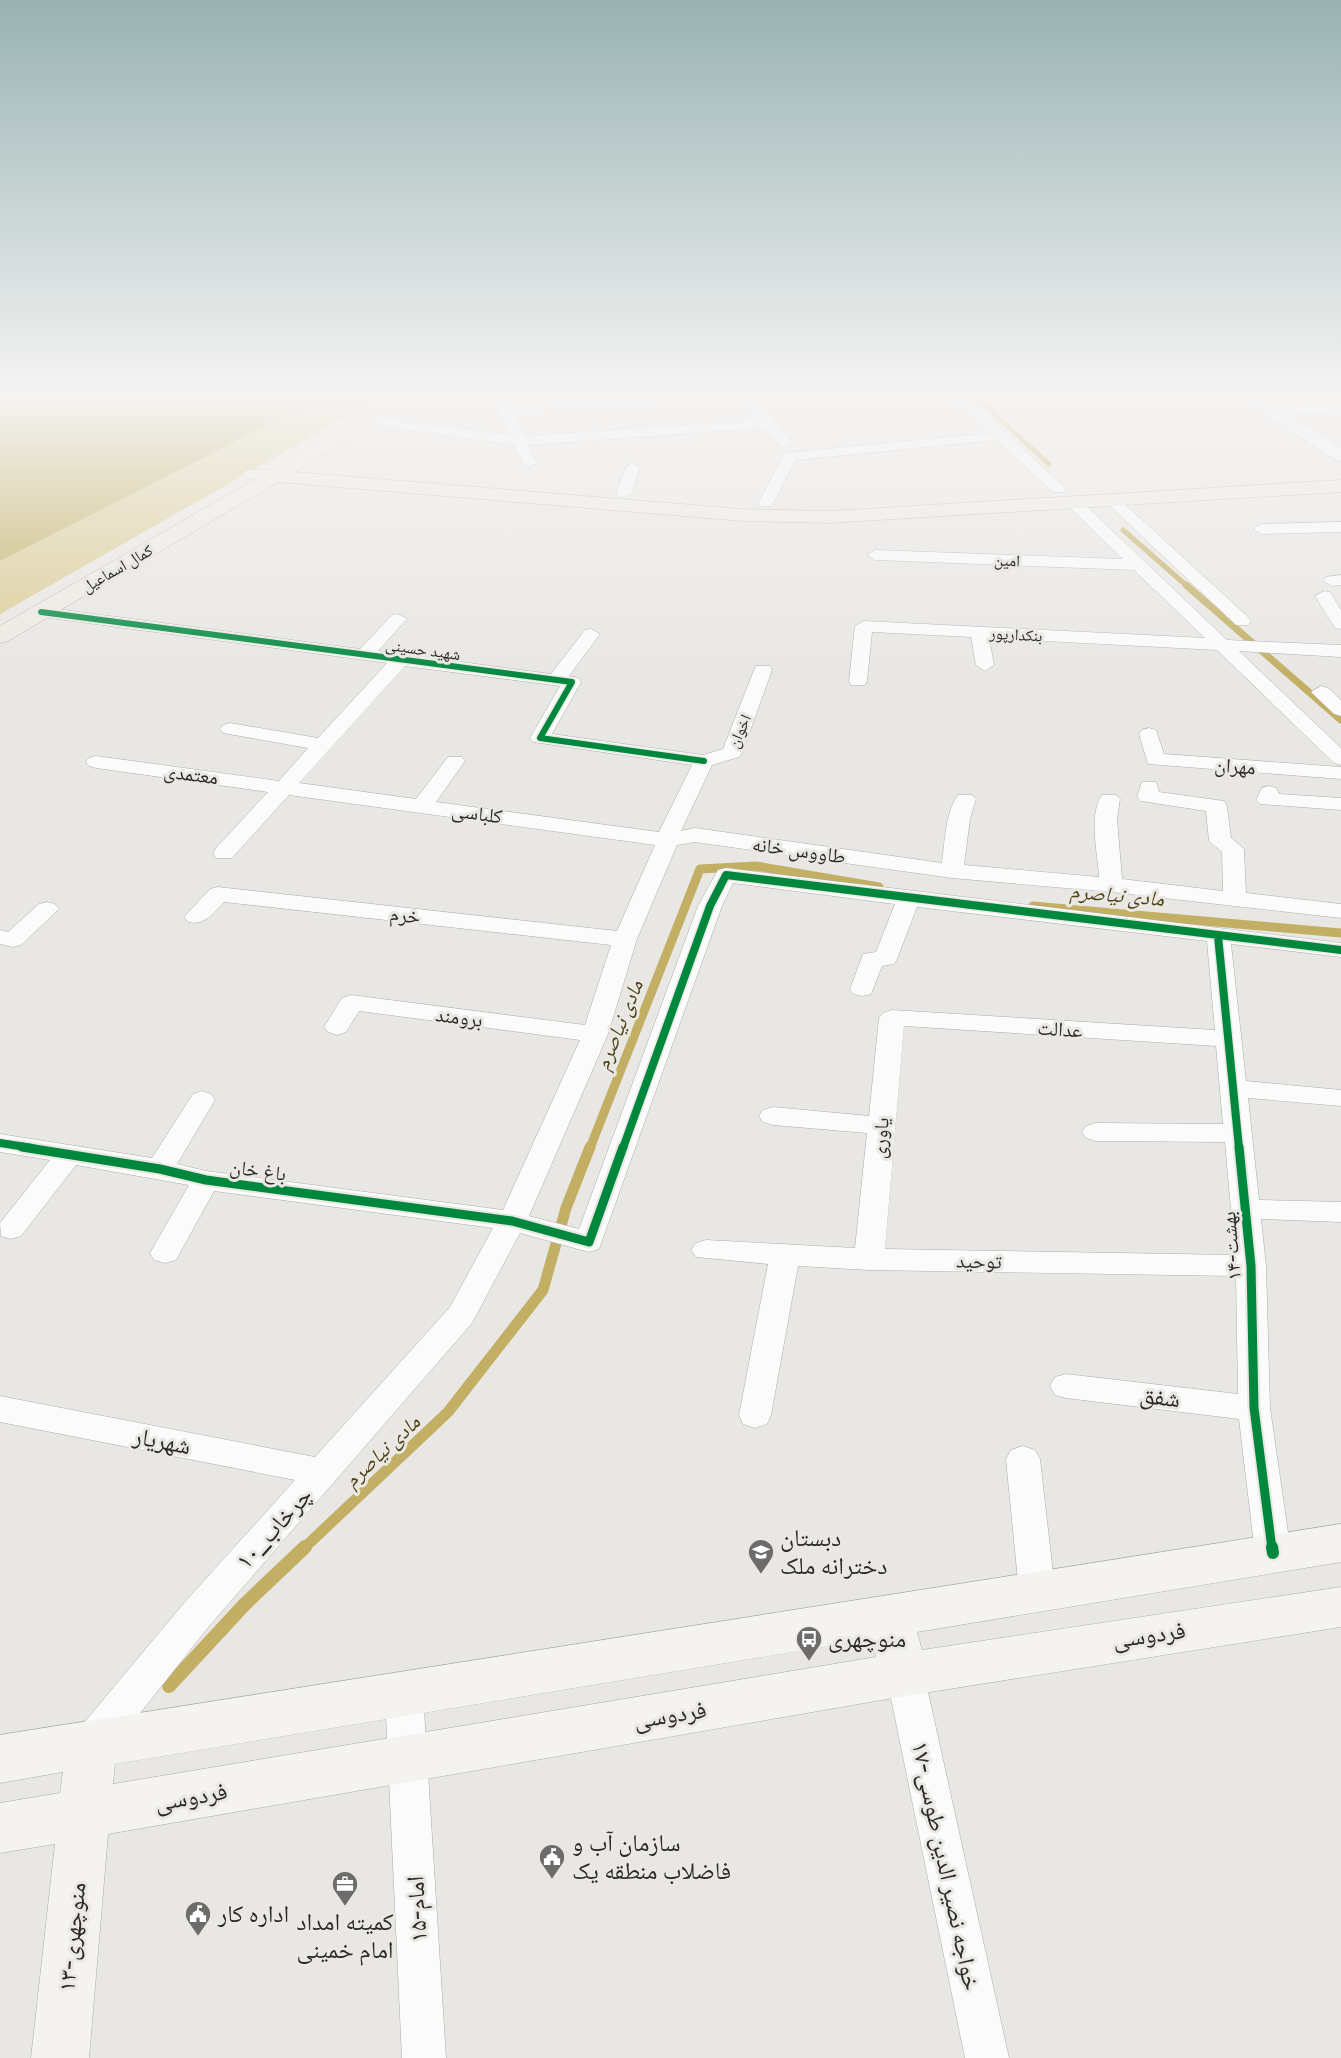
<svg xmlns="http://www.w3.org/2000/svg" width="1341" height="2058" viewBox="0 0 1341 2058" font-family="Cabin,'Noto Naskh Arabic',sans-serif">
  <rect width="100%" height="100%" fill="#e9e7e4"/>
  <!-- green -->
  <path fill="#dbcc96" d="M335 391H391L0 614V561Z"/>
  <!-- water -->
  <path fill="#c2af64" d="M0 391H335L0 561Z"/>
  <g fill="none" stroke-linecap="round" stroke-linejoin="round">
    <!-- stream-far4 -->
    <path stroke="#c2af64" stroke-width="5" d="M969 391 1049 464
      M1123 530 1187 586"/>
    <!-- stream-far3 -->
    <path stroke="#c2af64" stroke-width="7" d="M1186 585 1341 720"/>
    <!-- stream-far2 -->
    <path stroke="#c2af64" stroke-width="9" d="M1033 906 1341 933
      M590 1148 700 869 756 866 879 887"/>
    <!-- stream-far1 -->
    <path stroke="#c2af64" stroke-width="11" d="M303 1549 448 1412 543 1290 566 1208 590 1147"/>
    <!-- stream -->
    <path stroke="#c2af64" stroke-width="14" d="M169 1686 245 1604 305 1547"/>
    <!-- minor casing -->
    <g stroke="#acaca9" stroke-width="1">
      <path id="minor" d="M489 391H503L510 405 679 391H734L727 395 513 413 525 436 757 420 742 403 749 399 754 400 793 443 786 447 781 446 764 428 529 445 537 463 530 467 525 466 514 445 368 424 361 420 368 416 510 435Z
        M945 391H960L1063 486 1066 489 1063 492H1053L997 440 795 460 772 506H760L758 503 785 453 989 433Z
        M1341 404V412L1272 416 1265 412 1272 408Z
        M633 463 640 467 632 493 624 498 619 496 616 493 626 467Z
        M1113 496 1118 498 1248 617 1251 621 1248 625H1236L1108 504 1105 501 1108 498Z
        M1075 499 1081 501 1227 640 1341 645V657L1239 651 1341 748V765L1334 763 1217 650 989 638 994 665 985 671 976 665 971 637 872 632 867 681 865 685H851L849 681 855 626 864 621 1205 638 1134 570 875 560 867 555 875 550 1123 559 1069 507 1067 504Z
        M1341 522V532L1261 534 1253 529 1261 524Z
        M1341 575V585L1332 586 1323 581 1326 577Z
        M1324 591 1330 592 1341 610V629L1335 628 1315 596Z
        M41 607 360 649 392 615 398 614 407 619 378 651 551 674 585 630 591 629 600 634 569 676 579 678 581 682 552 734 703 755 723 749 754 670 756 666H770L772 670 742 753 739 757 712 765 681 831 695 828 942 863C945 841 945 813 958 795H972L976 799 970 819 964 865 1099 877C1098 854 1088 815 1102 795H1116L1120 799 1117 819 1122 879 1223 891 1222 852 1209 841 1206 811 1141 801 1137 797 1142 782H1156L1159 792 1224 801 1227 806 1231 838 1244 849 1246 893 1341 904V918L1111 892 952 878 695 842 677 845 637 939 608 1034 529 1216 579 1229 698 906 718 870 726 868 1341 943V957L1231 944 1246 1081 1341 1090V1106L1248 1098 1259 1200 1341 1202V1222L1261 1219 1266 1266 1270 1408 1291 1553 1286 1563 1273 1568 1260 1563 1255 1553 1239 1419 1066 1398 1055 1395 1050 1386 1055 1377 1066 1374 1238 1394 1236 1276 869 1270 798 1266 771 1415 767 1424 755 1428 743 1424 739 1415 768 1264 696 1257 691 1250 696 1243 706 1240 855 1248 867 1133 773 1125 763 1122 759 1116 763 1110 773 1107 869 1116 879 1018 883 1013 892 1010 1215 1030 1207 941 917 907 897 959 894 964 882 966 871 994 862 996 853 994 850 989 863 954 876 952 895 904 733 883 722 906 599 1249 589 1252 520 1233 472 1323 210 1625 106 1756 92 1761 78 1756 73 1743 78 1730 184 1603 295 1480 0 1422V1396L315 1457 450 1307 493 1228 214 1191 176 1260 165 1263 154 1260 150 1253 189 1185 76 1165 21 1236 11 1239 1 1236 0 1223 50 1160 0 1152V1134L152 1158 193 1094 202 1091 211 1094 215 1100 177 1164 206 1171 503 1210 580 1040 359 1011 346 1032 337 1035 328 1032 324 1027 342 998 351 995 585 1025 611 945 224 902C213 913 205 926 188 922L184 917 210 889 218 887 617 931 655 845 289 795 232 858H216L213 853 216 848 268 792 96 768 89 766 86 762 89 758 96 756 279 781 308 748 223 733 220 729 223 725 230 723 318 738 387 663 35 616 32 612 35 608ZM405 666 560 686 530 738 533 742 692 765 659 832 436 802 465 761 462 757H448L416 799 299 783ZM904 1026 1216 1046 1223 1124 1096 1123 1086 1126 1082 1132 1086 1138 1096 1141 1225 1142 1235 1255 885 1249Z
        M1321 686 1328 688 1341 700V716L1334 714 1311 692Z
        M1149 728 1156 730 1164 754 1341 767V779L1148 764 1139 734 1142 730Z
        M1269 786 1276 788 1279 794 1341 798V810L1260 804 1256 800 1262 788Z
        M47 902 55 904 59 909 21 945 13 947 0 944V930L8 932 39 904Z
        M1023 1446 1035 1450 1040 1459 1055 1591 1050 1602 1037 1606 1024 1602 1019 1591 1006 1459 1011 1450Z
        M905 1657 918 1662 924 1674 1009 2058H965L886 1674 892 1662Z
        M404 1677 417 1682 423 1694 446 2058H402L385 1694 391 1682Z"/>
    </g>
    <!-- tertiary casing -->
    <g stroke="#acaca9" stroke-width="1">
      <path id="tertiary" d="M1229 391H1250L1341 447V461L1334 459Z"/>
    </g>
    <!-- secondary casing -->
    <g stroke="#acaca9" stroke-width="1">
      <path id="secondary" d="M1341 1524V1562L917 1632 922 1650 1341 1587V1627L905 1696 108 1834 89 2058H31L55 1844 0 1853V1803L60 1793 63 1772 0 1783V1735ZM872 1639 876 1657 113 1784 115 1764Z"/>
    </g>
    <!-- primary casing -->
    <g stroke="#b0aca1" stroke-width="1">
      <path id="primary" d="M407 391H429L295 472 742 509 829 511 1341 480V492L829 523 742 521 278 482 8 641 0 643V626L254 480 246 478 243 474 246 470H271Z"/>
    </g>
    <!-- minor -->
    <use href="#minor" fill="#fcfbfb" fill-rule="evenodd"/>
    <!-- tertiary -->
    <use href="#tertiary" fill="#fcfbfb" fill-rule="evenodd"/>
    <!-- secondary -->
    <use href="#secondary" fill="#f4f3ef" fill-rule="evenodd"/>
    <!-- primary -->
    <use href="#primary" fill="#eceae3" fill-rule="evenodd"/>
    <!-- cycleway-far3 casing -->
    <g stroke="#eae8e3" stroke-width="9">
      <path id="cycleway-far3" d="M41 612 572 682 540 738 704 761"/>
    </g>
    <!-- cycleway-far2 casing -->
    <g stroke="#eae8e3" stroke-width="11">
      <path id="cycleway-far2" d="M1218 936 1239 1148
        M0 1143 32 1148
        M623 1148 710 906 726 875 1341 950"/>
    </g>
    <!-- cycleway-far1 casing -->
    <g stroke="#eae8e3" stroke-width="13">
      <path id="cycleway-far1" d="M22 1147 160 1169 206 1180 512 1221 589 1242 623 1147
        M1239 1147 1251 1266 1254 1408 1272 1549"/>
    </g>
    <!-- cycleway casing -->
    <g stroke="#eae8e3" stroke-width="16">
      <path id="cycleway" d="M1272 1547 1273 1553"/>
    </g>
    <!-- cycleway-far3 -->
    <use href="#cycleway-far3" stroke="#00873e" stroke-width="6"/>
    <!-- cycleway-far2 -->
    <use href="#cycleway-far2" stroke="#00873e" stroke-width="8"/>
    <!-- cycleway-far1 -->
    <use href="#cycleway-far1" stroke="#00873e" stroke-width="9"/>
    <!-- cycleway -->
    <use href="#cycleway" stroke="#00873e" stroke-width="12"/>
  </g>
  <!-- sky -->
  <linearGradient id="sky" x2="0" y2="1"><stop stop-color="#99b2b3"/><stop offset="0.58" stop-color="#f5f4f3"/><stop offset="1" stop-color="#f5f4f3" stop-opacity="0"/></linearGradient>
  <rect width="1341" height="679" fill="url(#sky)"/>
  <!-- icons -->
  <defs>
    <g id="school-pin" transform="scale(1.35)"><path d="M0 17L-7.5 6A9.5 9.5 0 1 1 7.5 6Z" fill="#6e6c6a" stroke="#eae8e3"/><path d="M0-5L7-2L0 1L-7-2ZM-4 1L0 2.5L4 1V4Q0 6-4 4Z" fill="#fff"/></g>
    <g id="bus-pin" transform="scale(1.35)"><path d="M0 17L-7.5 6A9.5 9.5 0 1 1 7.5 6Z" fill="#6e6c6a" stroke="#eae8e3"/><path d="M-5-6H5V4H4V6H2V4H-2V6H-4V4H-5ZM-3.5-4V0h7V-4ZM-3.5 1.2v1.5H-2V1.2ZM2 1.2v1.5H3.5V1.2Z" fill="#fff"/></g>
    <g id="civic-pin" transform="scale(1.35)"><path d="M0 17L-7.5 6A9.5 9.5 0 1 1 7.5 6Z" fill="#6e6c6a" stroke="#eae8e3"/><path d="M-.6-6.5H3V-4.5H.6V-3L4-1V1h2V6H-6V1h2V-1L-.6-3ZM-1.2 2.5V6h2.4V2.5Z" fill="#fff"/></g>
    <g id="office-pin" transform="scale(1.35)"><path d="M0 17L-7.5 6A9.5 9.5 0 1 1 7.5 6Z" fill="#6e6c6a" stroke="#eae8e3"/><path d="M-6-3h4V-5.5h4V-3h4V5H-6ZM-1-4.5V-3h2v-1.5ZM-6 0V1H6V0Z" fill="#fff"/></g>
  </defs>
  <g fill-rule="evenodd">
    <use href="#school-pin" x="761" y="1552"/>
    <use href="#bus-pin" x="809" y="1639"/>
    <use href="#civic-pin" x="552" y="1857"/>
    <use href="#office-pin" x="345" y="1884"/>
    <use href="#civic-pin" x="198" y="1914"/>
  </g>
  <g text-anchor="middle" stroke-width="6" stroke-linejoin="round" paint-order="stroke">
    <!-- far-street labels -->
    <g font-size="16" fill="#2b2a29" stroke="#eae8e3">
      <text transform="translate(1007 560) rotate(2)" y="6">امین</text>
      <text transform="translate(117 568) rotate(-30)" y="6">کمال اسماعیل</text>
      <text transform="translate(1016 634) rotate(3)" y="6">بنکدارپور</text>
      <text transform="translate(423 649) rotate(8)" y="6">شهید حسینی</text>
      <text transform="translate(739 731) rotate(-66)" y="6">اخوان</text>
    </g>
    <!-- street labels -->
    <g font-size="20" fill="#2b2a29" stroke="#eae8e3">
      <text transform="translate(1235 766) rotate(4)" y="7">مهران</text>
      <text transform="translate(191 774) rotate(7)" y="7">معتمدی</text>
      <text transform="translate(477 813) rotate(8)" y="7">کلباسی</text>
      <text transform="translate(799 850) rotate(8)" y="7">طاووس خانه</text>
      <text transform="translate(405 915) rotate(6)" y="7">خرم</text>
      <text transform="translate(459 1017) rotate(7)" y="7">برومند</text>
      <text transform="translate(1060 1029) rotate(4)" y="7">عدالت</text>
      <text transform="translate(880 1138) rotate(-85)" y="7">یاوری</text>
      <text transform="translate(258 1170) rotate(8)" y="7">باغ خان</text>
      <text transform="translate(1231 1246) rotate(-95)" y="7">۱۴-بهشت</text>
      <text transform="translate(979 1261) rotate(1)" y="7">توحید</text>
    </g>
    <!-- water labels -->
    <g font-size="21" font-style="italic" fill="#4d4218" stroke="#eae8e3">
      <text transform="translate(1117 895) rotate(5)" y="7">مادی نیاصرم</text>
      <text transform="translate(619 1025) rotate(-68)" y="7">مادی نیاصرم</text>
      <text transform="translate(382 1451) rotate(-43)" y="7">مادی نیاصرم</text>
    </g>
    <!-- near-street labels -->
    <g font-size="24" fill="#2b2a29" stroke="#eae8e3">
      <text transform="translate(1160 1397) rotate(7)" y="8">شفق</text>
      <text transform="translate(162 1441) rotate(11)" y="8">شهریار</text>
      <text transform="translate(274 1528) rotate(-48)" y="8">۱۰_چرخاب</text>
      <text transform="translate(1149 1635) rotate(-8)" y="8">فردوسی</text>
      <text transform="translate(670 1715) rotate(-9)" y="8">فردوسی</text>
      <text transform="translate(191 1797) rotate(-10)" y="8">فردوسی</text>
      <text transform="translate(946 1866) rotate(78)" y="8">۱۷-خواجه نصیر الدین طوسی</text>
      <text transform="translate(417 1909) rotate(-93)" y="8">۱۵-امام</text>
      <text transform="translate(72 1937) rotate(-84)" y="8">۱۳-منوچهری</text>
    </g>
    <!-- near-poi labels -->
    <g font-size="24" fill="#2b2a29" stroke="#eae8e3" text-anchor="start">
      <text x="780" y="1546">دبستان<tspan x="780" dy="28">دخترانه ملک</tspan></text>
      <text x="828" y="1647">منوچهری</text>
      <text x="572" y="1851">سازمان آب و<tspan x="572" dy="28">فاضلاب منطقه یک</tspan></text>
      <text x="218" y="1922">اداره کار</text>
      <text x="345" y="1930" text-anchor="middle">کمیته امداد<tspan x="345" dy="28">امام خمینی</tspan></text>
    </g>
  </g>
</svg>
